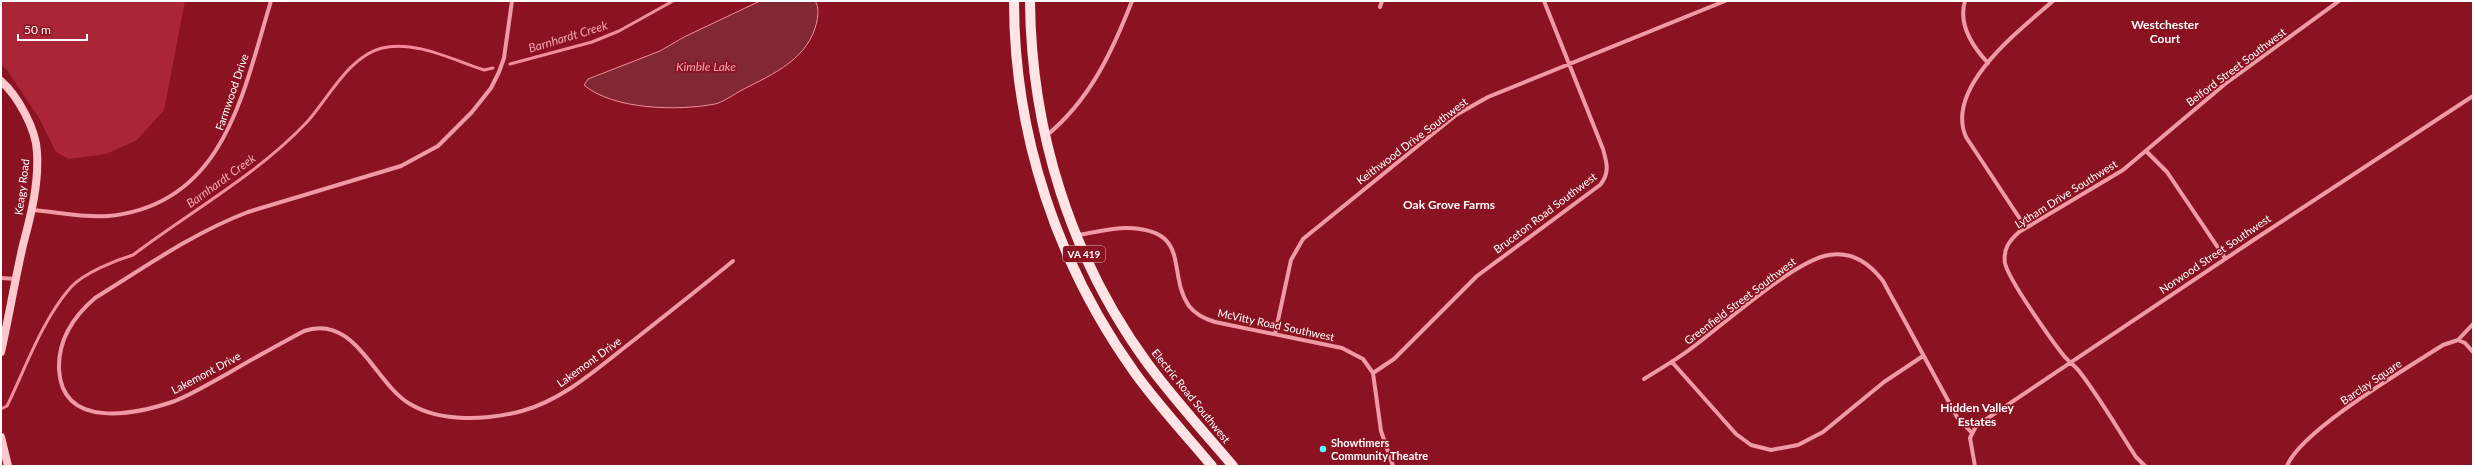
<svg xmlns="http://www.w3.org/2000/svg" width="2474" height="467" viewBox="0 0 2474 467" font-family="Lato,sans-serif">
  <rect width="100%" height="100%" fill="#8b1321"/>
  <!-- grass -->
  <path fill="#aa2536" d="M1 1H185L164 110 137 140 106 154 69 159 56 152 39 118 7 70 1 65Z"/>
  <!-- water -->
  <path fill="#812832" stroke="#f48c9b" d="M760 1H815C819 6 818 15 817 21 809 59 773 74 742 90 734 94 724 102 715 104 679 111 613 110 584 85L588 79 660 51 684 37Z"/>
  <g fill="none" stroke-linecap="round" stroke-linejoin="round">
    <!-- stream -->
    <path stroke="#f48c9b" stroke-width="3" d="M510 64 592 42 619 31 673 1
      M1 409 7 406C26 367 42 320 71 287 84 273 116 260 133 255 191 211 257 175 307 122 328 99 349 56 382 48 415 40 453 60 484 70L493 68"/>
    <!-- street -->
    <path stroke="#f09aa6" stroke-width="4" d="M512 1 504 58 499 72 491 88 472 112 438 146 401 166 248 212C193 233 145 267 95 298 74 316 58 340 59 369 62 431 137 414 175 401 193 394 210 383 227 374 252 359 278 345 304 331 355 313 374 383 410 404 442 423 487 420 522 411 565 399 599 367 634 340 667 314 700 288 733 261
      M1965 1C1958 24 1973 47 1988 63
      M1380 7 1382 1
      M1046 136C1090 100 1112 52 1132 1
      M2147 152 2167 172 2225 258
      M33 210C57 212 83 218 108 216 225 205 243 92 271 1
      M2026 228 1966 137C1944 87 2021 29 2053 1
      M1077 235C1093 233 1110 228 1126 228 1193 229 1166 273 1189 306 1196 315 1205 319 1215 322L1342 348 1363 359 1373 373 1381 431 1393 466
      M1 278 16 279
      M1275 334 1291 260 1303 239 1456 115 1488 97 1725 1
      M2458 340 2465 343 2473 352
      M1672 362 1736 434 1751 445 1771 450 1798 445 1823 432 1884 382 1923 356
      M1373 373 1394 359 1477 276 1600 185C1610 173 1607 163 1603 149L1544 1
      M1644 379C1661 368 1678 359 1693 347 1724 324 1795 260 1829 255 1852 251 1870 264 1883 281L1957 417 1971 432
      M1975 466 1970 438 1976 426 2255 239 2473 96
      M2145 466 2136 457C2117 428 2100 398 2079 371 2074 365 2068 361 2064 356 2052 341 2008 279 2005 263 2003 249 2009 241 2019 232L2123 170 2225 84 2339 1
      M2287 466C2300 431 2407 368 2443 345L2458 340 2473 324"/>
    <!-- secondary -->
    <path stroke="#fbc8ce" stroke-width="8" d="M1 81C18 96 36 129 37 152 39 184 31 215 23 245 15 280 9 316 1 352
      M1 437 8 466"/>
    <!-- primary -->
    <path stroke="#ffe4e6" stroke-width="10" d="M1014 1C1014 135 1057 264 1135 373 1158 405 1186 435 1212 466
      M1030 1C1031 131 1071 259 1148 364 1174 399 1204 432 1233 466"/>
  </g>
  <!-- markers -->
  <circle fill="#5afbff" stroke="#8b1321" stroke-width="1.5" cx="1323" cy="449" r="4"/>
  <g text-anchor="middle" stroke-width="3.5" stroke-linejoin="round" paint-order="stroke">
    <!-- shield labels -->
    <rect fill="#8b1321" stroke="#dcb8bc" stroke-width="1" x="1063" y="246" width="42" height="16" rx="3"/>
    <g font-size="10" font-weight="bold" fill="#fff">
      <text x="1084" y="258">VA 419</text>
    </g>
    <!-- street labels -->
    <g font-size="11" fill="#fff" stroke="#8b1321">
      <text transform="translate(2236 67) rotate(-37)" y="4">Belford Street Southwest</text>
      <text transform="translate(232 92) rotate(-71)" y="4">Farmwood Drive</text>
      <text transform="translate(1412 141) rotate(-37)" y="4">Keithwood Drive Southwest</text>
      <text transform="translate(22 187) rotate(-83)" y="4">Keagy Road</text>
      <text transform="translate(2066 194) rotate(-32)" y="4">Lytham Drive Southwest</text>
      <text transform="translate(1545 213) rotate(-37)" y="4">Bruceton Road Southwest</text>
      <text transform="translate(2215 254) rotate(-34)" y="4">Norwood Street Southwest</text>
      <text transform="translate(1740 301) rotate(-37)" y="4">Greenfield Street Southwest</text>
      <text transform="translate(1276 325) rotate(12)" y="4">McVitty Road Southwest</text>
      <text transform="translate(589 362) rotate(-36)" y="4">Lakemont Drive</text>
      <text transform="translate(206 373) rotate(-28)" y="4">Lakemont Drive</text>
      <text transform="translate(2371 382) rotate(-34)" y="4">Barclay Square</text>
      <text transform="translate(1191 396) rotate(51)" y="4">Electric Road Southwest</text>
    </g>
    <!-- poi labels -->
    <g font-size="11" font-weight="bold" fill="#fff" stroke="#8b1321" text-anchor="start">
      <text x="1331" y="447">Showtimers<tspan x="1331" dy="13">Community Theatre</tspan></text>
    </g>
    <!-- neighbourhood labels -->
    <g font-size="12" font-weight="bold" fill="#fff" stroke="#8b1321">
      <text x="2165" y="29">Westchester<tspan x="2165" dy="14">Court</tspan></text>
      <text x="1449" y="209">Oak Grove Farms</text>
      <text x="1977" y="412">Hidden Valley<tspan x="1977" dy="14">Estates</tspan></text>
    </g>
    <!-- water labels -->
    <g font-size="12" font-style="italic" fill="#f8a6b2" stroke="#8b1321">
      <text transform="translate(568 37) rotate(-17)" y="4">Barnhardt Creek</text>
      <text x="706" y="71">Kimble Lake</text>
      <text transform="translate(221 181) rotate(-36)" y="4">Barnhardt Creek</text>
    </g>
  </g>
  <!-- border -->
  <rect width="2474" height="467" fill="none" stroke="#ffffff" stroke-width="4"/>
  <!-- scale -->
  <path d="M18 34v6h69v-6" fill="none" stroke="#ffffff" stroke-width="2"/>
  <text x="24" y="34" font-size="12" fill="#ffffff" stroke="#8b1321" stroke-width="3" paint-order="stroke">50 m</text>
</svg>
